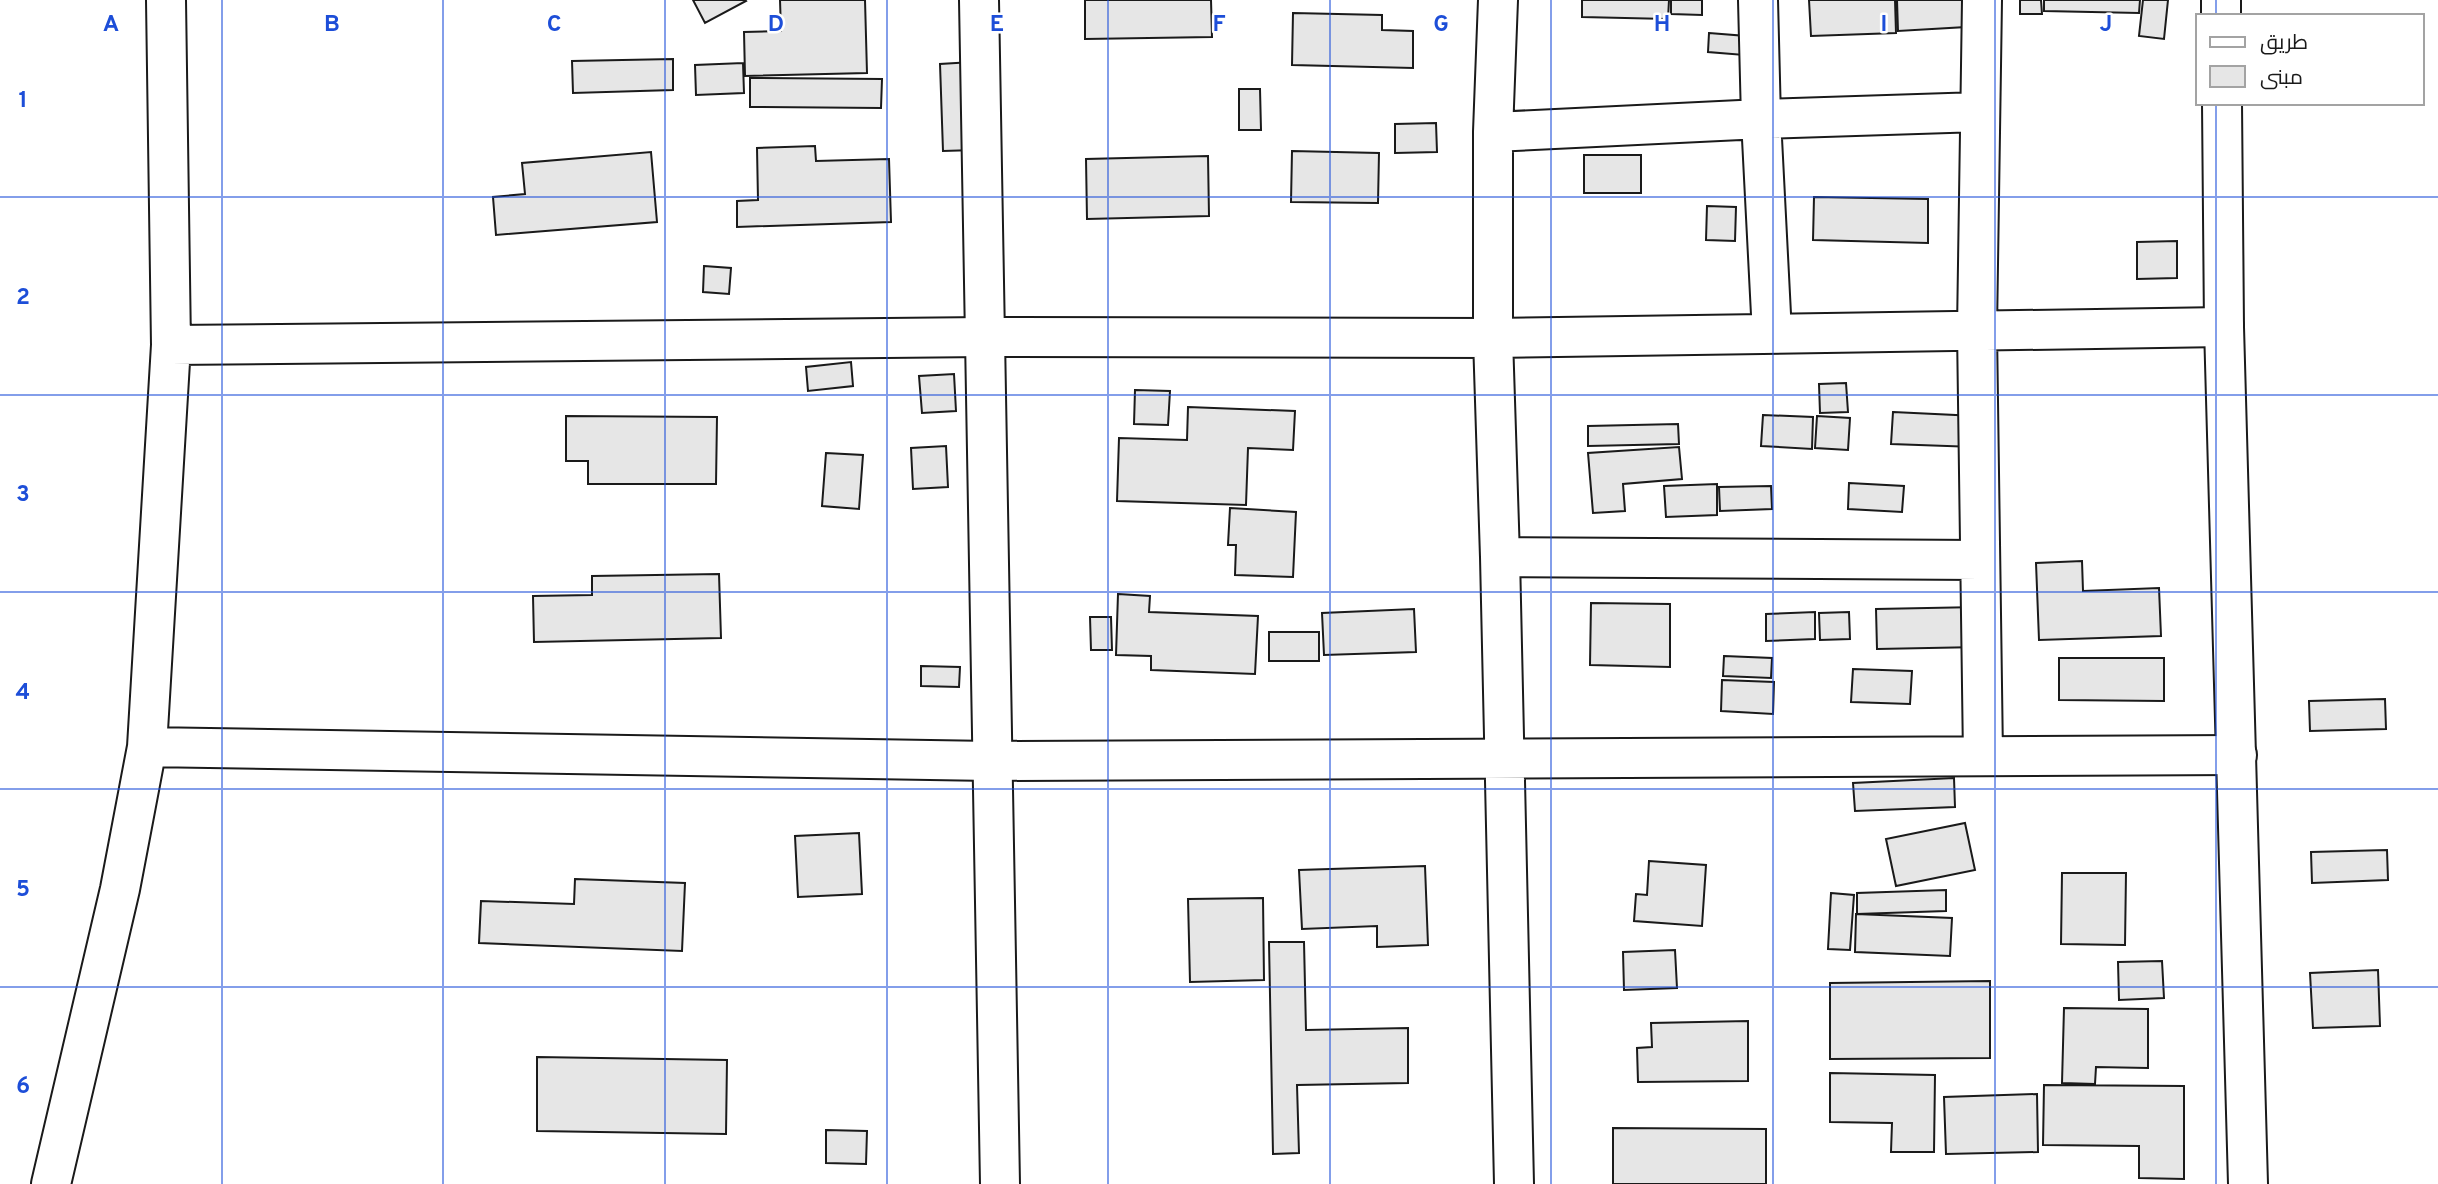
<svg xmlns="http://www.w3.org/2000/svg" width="2438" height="1184" viewBox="0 0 2438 1184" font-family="Overpass,Cairo,sans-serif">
  <rect width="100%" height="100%" fill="#fff"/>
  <!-- building -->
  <path fill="#e6e6e6" stroke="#1a1a1a" stroke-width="2" d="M693 0H745L746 1 705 23Z
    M780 0H865L867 73 745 76 744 32 781 31Z
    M1085 0H1211L1212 37 1085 39Z
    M1582 0H1669L1668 19 1582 17Z
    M1671 0H1702V15L1671 14Z
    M1809 0H1895L1896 33 1811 36Z
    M1897 0H1965L1966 27 1898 31Z
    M2020 0H2041L2042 14H2020Z
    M2044 0H2140L2139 13 2044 11Z
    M2143 0H2168L2164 39 2139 36Z
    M1293 13 1382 15V30L1413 31V68L1292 65Z
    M1709 33 1746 36 1744 55 1708 52Z
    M673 59V90L573 93 572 61Z
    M972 62 975 150 943 151 940 64Z
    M743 63 744 93 696 95 695 65Z
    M750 78 882 79 881 108 750 107Z
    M1239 89H1260L1261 130H1239Z
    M1436 123 1437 152 1395 153V124Z
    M815 146 816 161 889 159 891 222 737 227V201L758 200 757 148Z
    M1292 151 1379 153 1378 203 1291 202Z
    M651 152 657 222 496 235 493 197 525 194 522 163Z
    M1584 155H1641V193H1584Z
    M1208 156 1209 216 1087 219 1086 159Z
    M1814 197 1928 199V243L1813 240Z
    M1707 206 1736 207 1735 241 1706 240Z
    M2177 241V278L2137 279V242Z
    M704 266 731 268 729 294 703 292Z
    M851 362 853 386 808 391 806 367Z
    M954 374 956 411 922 413 919 376Z
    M1846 383 1848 412 1820 413 1819 384Z
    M1135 390 1170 391 1168 425 1134 424Z
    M1188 407 1295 411 1293 450 1248 448 1246 505 1117 501 1119 438 1187 440Z
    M1893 412 1976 416 1975 447 1891 444Z
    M1763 415 1813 417 1812 449 1761 446Z
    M566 416 717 417 716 484H588V461H566Z
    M1817 416 1850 418 1848 450 1815 448Z
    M1678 424 1679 444 1588 446V426Z
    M946 446 948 487 913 489 911 448Z
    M1679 447 1682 479 1623 484 1625 511 1593 513 1588 453Z
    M826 453 863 455 859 509 822 506Z
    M1849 483 1904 486 1902 512 1848 509Z
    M1717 484V515L1666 517 1664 486Z
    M1771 486 1772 509 1720 511 1719 487Z
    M1230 508 1296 512 1293 577 1235 575 1236 545H1228Z
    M2082 561 2083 591 2159 588 2161 636 2039 640 2036 563Z
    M719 574 721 638 534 642 533 596 592 595V576Z
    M1118 594 1150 596 1149 612 1258 616 1255 674 1151 670V656L1116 655Z
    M1591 603 1670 604V667L1590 665Z
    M1979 607 1980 647 1877 649 1876 609Z
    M1414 609 1416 652 1324 655 1322 613Z
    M1815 612V639L1766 641V614Z
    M1849 612 1850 639 1820 640 1819 613Z
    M1090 617H1111L1112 650H1091Z
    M1269 632H1319V661H1269Z
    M1724 656 1772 658 1771 678 1723 676Z
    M2059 658H2164V701L2059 700Z
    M921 666 960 667 959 687 921 686Z
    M1853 669 1912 671 1910 704 1851 702Z
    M1722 680 1774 682 1773 714 1721 711Z
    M2385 699 2386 729 2310 731 2309 701Z
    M1954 778 1955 807 1855 811 1853 783Z
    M1965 823 1975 870 1896 886 1886 839Z
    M859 833 862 894 798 897 795 836Z
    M2387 850 2388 880 2312 883 2311 852Z
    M1649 861 1706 865 1702 926 1634 921 1636 894 1647 895Z
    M1425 866 1428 945 1377 947V926L1302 929 1299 870Z
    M2062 873H2126L2125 945 2061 944Z
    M575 879 685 883 682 951 479 943 481 901 574 904Z
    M1946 890V911L1857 914V893Z
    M1831 893 1854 895 1850 950 1828 949Z
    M1263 898 1264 980 1190 982 1188 899Z
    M1856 914 1952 918 1950 956 1855 952Z
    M1269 942H1304L1306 1030 1408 1028V1083L1297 1085 1299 1153 1273 1154Z
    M1675 950 1677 988 1624 990 1623 952Z
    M2162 961 2164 998 2119 1000 2118 962Z
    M2378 970 2380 1026 2313 1028 2310 973Z
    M1990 981V1058L1830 1059V983Z
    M2064 1008 2148 1009V1068L2096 1067 2095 1084 2062 1083Z
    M1748 1021V1081L1638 1082 1637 1048 1652 1047 1651 1023Z
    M537 1057 727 1060 726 1134 537 1131Z
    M1830 1073 1935 1075 1934 1152H1891L1892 1123 1830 1122Z
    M2044 1085 2184 1086V1179L2139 1178V1146L2043 1145Z
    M2037 1094 2038 1152 1946 1154 1944 1097Z
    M1613 1128 1766 1129V1184H1613Z
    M826 1130 867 1131 866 1164 826 1163Z"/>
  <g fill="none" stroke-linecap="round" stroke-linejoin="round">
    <!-- street casing -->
    <g stroke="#1a1a1a" stroke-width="42">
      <path id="street" d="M1498 0 1493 132V338L1500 557 1514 1184
        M1758 0 1761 119 1772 334
        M1982 0 1977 330 1983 756
        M1493 132 1761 119 1980 112
        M171 345 985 337 1493 338 2224 327
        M1500 557 1980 560
        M147 747 991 761 2237 755
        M51 1184 120 889 147 747 171 345 166 0"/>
    </g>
    <!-- secondary casing -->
    <g stroke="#1a1a1a" stroke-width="42">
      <path id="secondary" d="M979 0 1000 1184
        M2221 0V16
        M2222 103 2224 327 2248 1184"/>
    </g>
    <!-- street -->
    <use href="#street" stroke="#fff" stroke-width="38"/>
    <!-- secondary -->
    <use href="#secondary" stroke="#fff" stroke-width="38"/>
  </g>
  <!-- grid -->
  <path fill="none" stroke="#1d4ed8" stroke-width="2" stroke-opacity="0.55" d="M222 0V1184M443 0V1184M665 0V1184M887 0V1184M1108 0V1184M1330 0V1184M1551 0V1184M1773 0V1184M1995 0V1184M2216 0V16M2216 103V1184M0 197H2438M0 395H2438M0 592H2438M0 789H2438M0 987H2438"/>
  <g font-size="23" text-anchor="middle" font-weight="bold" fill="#1d4ed8" stroke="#fff" stroke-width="5" stroke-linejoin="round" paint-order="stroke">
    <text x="111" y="31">A</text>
    <text x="332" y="31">B</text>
    <text x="554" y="31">C</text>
    <text x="776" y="31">D</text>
    <text x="997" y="31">E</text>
    <text x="1219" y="31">F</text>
    <text x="1441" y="31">G</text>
    <text x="1662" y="31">H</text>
    <text x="1884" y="31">I</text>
    <text x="2106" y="31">J</text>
    <text x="23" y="107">1</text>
    <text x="23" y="304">2</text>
    <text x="23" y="501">3</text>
    <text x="23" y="699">4</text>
    <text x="23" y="896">5</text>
    <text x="23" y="1093">6</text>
  </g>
  <!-- legend -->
  <rect x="2196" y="14" width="228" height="91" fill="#ffffff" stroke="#a3a3a3" stroke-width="2"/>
  <rect x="2210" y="37" width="35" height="10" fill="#ffffff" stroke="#a3a3a3" stroke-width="2"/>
  <text x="2260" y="49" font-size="21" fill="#1a1a1a">طريق</text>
  <rect x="2210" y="66" width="35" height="21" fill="#e6e6e6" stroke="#a3a3a3" stroke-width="2"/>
  <text x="2260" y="84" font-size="21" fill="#1a1a1a">مبنى</text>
</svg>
